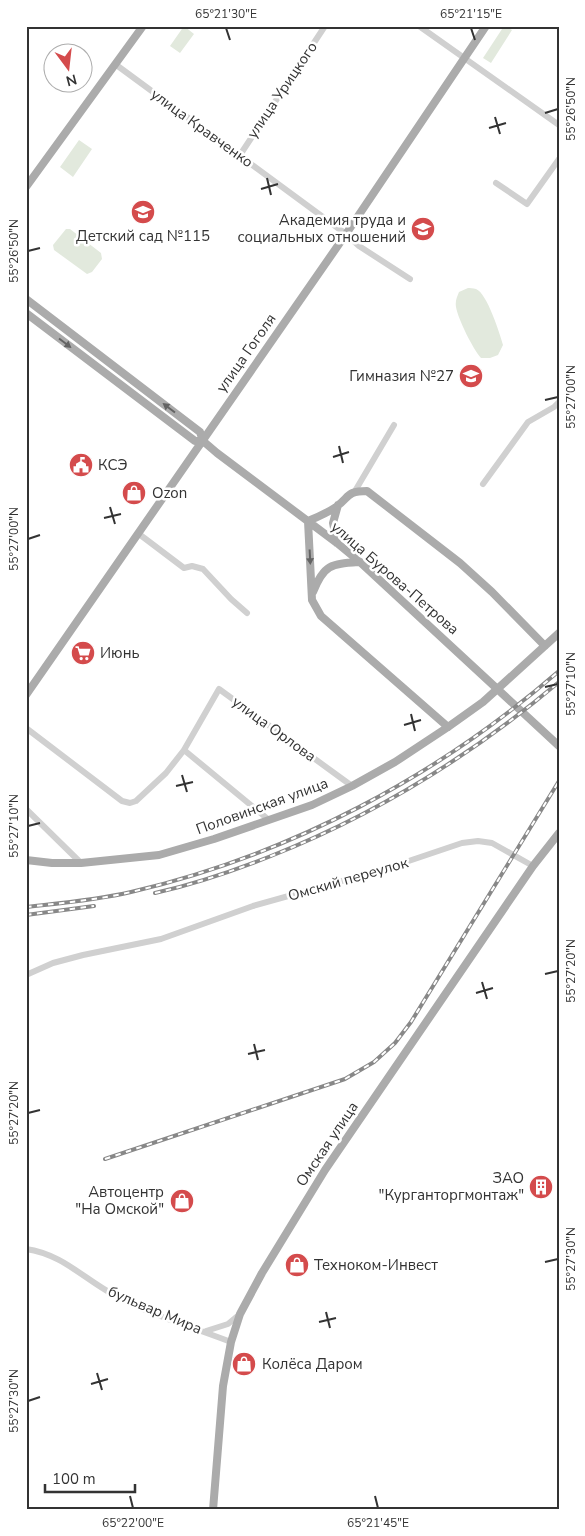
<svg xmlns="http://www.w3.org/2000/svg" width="585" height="1536" viewBox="0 0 585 1536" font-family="'Nunito Sans',sans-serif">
  <rect width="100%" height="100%" fill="#fff"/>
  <!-- green -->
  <path fill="#e2e9dd" d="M184 26 194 34 180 53 170 46Z
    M504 26 512 30 491 63 483 58Z
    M79 140 92 149 73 177 60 167Z
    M66 229H70L101 253 102 259 92 272 87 274 54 250 53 245Z
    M468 288C470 288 473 288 476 289 487 293 500 334 503 345L498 355 490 358H481C473 349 458 319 456 307 455 301 457 297 459 292Z"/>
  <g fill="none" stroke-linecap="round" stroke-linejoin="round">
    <!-- minor -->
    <path stroke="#d0d0d0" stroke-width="6" d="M419 26 559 125
      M115 64 346 234 359 246 410 279
      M240 155 325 26
      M496 183 527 204 559 159
      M483 484 528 422 554 407 559 402
      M355 491 394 425
      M139 534 184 568 192 566 203 569 231 599 247 613
      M26 728 122 801 130 803 136 801 166 773 184 750 219 689 352 786
      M184 750 269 820
      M26 809 81 863
      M26 975 53 963 83 955 161 939 253 906 385 869 462 843 478 841 492 843 533 866
      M26 1249C62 1254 84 1279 114 1295 151 1315 192 1327 231 1342
      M206 1331 228 1324 240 1314"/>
    <!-- major -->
    <path stroke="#ababab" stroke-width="8" d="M26 187 143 26
      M26 299 200 432 203 441 217 453 337 543 360 562 559 746
      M26 313 195 441H203
      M308 521C318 517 327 513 336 507 350 497 346 491 367 491L460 563 492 592 545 646
      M308 521 312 600 321 616 448 727
      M337 543 333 523 338 505
      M313 592C324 564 331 564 360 562
      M26 695 346 234 486 26
      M26 860 52 863H81L159 855 214 839 312 805 352 786 395 762 448 727 483 702 559 633
      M213 1510 223 1386 231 1342 240 1314 262 1273 325 1170 533 866 559 833"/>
    <!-- rail casing -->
    <g stroke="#888" stroke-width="4">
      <path id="rail" d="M155 893C195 884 233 871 271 856 377 814 472 755 559 682
        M26 907C62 903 97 900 131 892 289 855 437 777 559 671
        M26 915 94 906
        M105 1159 345 1079 374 1062 395 1043 411 1022 559 781"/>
    </g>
    <!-- rail -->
    <use href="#rail" stroke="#fff" stroke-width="2" stroke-dasharray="5.5" stroke-linecap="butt"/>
  </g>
  <!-- one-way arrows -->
  <defs><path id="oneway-solid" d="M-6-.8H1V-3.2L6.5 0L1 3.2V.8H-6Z" transform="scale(1.25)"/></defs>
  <g fill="#636363">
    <use href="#oneway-solid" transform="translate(65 343) rotate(37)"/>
    <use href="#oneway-solid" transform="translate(169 408) rotate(-143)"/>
    <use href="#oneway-solid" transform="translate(310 557) rotate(87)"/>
  </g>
  <!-- ticks -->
  <path fill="none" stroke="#333" stroke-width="2" d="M226 28 230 40M471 28 475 40M545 113 558 109M495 117 500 134M489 128 506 123M267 178 271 195M261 189 278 184M28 251 40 248M545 400 558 397M339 446 343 463M333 457 349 452M110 507 115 524M104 518 121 514M28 539 40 535M545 687 558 684M411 714 415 731M404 725 421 720M182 775 187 792M176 786 193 782M28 826 40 823M545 974 558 971M482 982 487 999M476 993 493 988M254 1044 258 1060M248 1054 265 1050M28 1113 40 1110M545 1262 558 1259M326 1312 330 1328M319 1322 336 1318M97 1373 102 1390M91 1384 108 1379M28 1401 40 1397M130 1496 133 1508M375 1496 378 1508"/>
  <!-- icons -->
  <defs>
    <g id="school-disc" transform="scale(1.25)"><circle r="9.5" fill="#d44b4c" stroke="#fff"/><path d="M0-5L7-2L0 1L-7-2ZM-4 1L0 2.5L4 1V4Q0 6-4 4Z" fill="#fff"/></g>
    <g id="university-disc" transform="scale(1.25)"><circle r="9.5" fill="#d44b4c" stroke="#fff"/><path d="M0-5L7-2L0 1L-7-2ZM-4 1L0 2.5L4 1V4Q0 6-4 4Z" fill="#fff"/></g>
    <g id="civic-disc" transform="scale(1.25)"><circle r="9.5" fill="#d44b4c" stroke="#fff"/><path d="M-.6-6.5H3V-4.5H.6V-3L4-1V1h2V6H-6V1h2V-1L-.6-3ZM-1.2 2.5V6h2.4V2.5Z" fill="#fff"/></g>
    <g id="shop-disc" transform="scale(1.25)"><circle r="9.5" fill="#d44b4c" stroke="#fff"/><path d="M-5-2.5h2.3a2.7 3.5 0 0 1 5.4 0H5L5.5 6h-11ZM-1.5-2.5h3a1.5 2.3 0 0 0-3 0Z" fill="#fff"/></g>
    <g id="supermarket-disc" transform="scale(1.25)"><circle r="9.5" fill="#d44b4c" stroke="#fff"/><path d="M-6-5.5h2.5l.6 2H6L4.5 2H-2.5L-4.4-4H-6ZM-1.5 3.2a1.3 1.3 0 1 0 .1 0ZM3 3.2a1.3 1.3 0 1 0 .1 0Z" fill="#fff"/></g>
    <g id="building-disc" transform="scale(1.25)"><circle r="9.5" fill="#d44b4c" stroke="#fff"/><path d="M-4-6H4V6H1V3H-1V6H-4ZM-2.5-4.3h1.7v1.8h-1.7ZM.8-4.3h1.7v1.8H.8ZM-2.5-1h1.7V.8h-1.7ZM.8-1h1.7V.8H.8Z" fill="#fff"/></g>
  </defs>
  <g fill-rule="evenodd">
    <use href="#school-disc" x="143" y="212"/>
    <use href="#university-disc" x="423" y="229"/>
    <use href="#school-disc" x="471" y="376"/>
    <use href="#civic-disc" x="81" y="465"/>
    <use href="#shop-disc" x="134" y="493"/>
    <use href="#supermarket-disc" x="83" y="653"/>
    <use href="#building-disc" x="541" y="1187"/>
    <use href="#shop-disc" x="182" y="1201"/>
    <use href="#shop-disc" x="297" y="1265"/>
    <use href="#shop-disc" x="244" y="1364"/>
  </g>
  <g text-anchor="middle" stroke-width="5" stroke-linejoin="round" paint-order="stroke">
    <!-- street labels -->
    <g font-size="15" fill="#333" stroke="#fff">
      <text transform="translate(282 90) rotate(-56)" y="5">улица Урицкого</text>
      <text transform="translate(202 128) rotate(36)" y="5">улица Кравченко</text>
      <text transform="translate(246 353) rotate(-55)" y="5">улица Гоголя</text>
      <text transform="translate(395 578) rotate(41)" y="5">улица Бурова-Петрова</text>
      <text transform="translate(274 729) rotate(36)" y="5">улица Орлова</text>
      <text transform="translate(262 806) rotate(-20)" y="5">Половинская улица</text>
      <text transform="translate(348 879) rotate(-16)" y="5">Омский переулок</text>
      <text transform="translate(327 1144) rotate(-56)" y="5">Омская улица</text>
      <text transform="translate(155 1310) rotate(23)" y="5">бульвар Мира</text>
    </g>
    <!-- poi labels -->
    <g font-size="15" fill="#333" stroke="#fff" text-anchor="start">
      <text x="406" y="225" text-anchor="end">Академия труда и<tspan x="406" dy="17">социальных отношений</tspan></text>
      <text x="143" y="241" text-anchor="middle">Детский сад №115</text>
      <text x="454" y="381" text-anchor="end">Гимназия №27</text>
      <text x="98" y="470">КСЭ</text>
      <text x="152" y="498">Ozon</text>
      <text x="100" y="658">Июнь</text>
      <text x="524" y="1183" text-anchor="end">ЗАО<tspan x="524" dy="17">"Курганторгмонтаж"</tspan></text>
      <text x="164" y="1197" text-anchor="end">Автоцентр<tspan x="164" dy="17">"На Омской"</tspan></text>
      <text x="314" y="1270">Техноком-Инвест</text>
      <text x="262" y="1369">Колёса Даром</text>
    </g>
  </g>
  <!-- border -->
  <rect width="585" height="1536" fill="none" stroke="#ffffff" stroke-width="55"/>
  <!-- north arrow -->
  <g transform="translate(68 68) rotate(165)"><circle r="24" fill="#ffffff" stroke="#adadad"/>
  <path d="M0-4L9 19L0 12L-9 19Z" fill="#d44b4c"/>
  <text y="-8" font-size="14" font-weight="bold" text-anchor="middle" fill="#333333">N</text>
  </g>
  <!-- scale -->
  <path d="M45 1484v8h90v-8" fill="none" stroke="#333333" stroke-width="2.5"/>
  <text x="52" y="1484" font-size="15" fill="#333333" stroke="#ffffff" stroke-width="4" paint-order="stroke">100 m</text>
  <rect x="28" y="28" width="530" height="1480" fill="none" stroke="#333" stroke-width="2"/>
  <g font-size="12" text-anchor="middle" fill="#333">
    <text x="226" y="18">65°21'30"E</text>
    <text x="471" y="18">65°21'15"E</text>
    <text transform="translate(571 109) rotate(-90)" y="4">55°26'50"N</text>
    <text transform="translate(14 251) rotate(-90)" y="4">55°26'50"N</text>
    <text transform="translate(571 397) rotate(-90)" y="4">55°27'00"N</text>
    <text transform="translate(14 539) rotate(-90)" y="4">55°27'00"N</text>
    <text transform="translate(571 684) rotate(-90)" y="4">55°27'10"N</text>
    <text transform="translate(14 826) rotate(-90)" y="4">55°27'10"N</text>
    <text transform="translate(571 971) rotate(-90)" y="4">55°27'20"N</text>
    <text transform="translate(14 1113) rotate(-90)" y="4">55°27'20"N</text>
    <text transform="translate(571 1259) rotate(-90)" y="4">55°27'30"N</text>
    <text transform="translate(14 1401) rotate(-90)" y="4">55°27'30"N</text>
    <text x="133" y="1527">65°22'00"E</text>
    <text x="378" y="1527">65°21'45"E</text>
  </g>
</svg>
